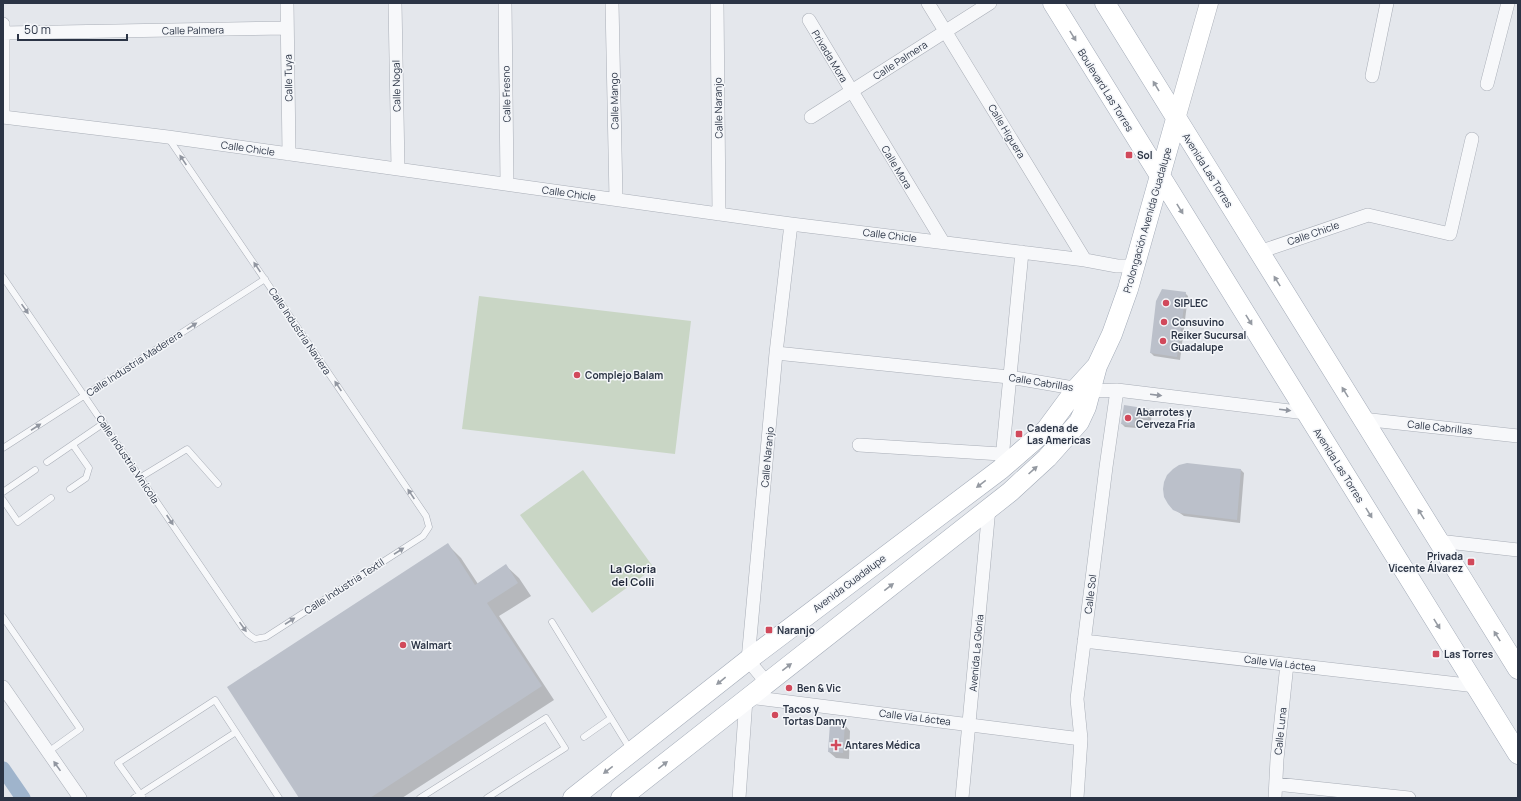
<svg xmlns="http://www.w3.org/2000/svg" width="1521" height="801" viewBox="0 0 1521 801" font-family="Manrope,sans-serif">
  <rect width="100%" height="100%" fill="#e4e7ec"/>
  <!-- green -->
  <path fill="#c9d6c5" d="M479 296 691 321 675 454 462 429Z
    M583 470 654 568 592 613 520 515Z"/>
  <!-- shadow -->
  <path fill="#0003" d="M1185 293 1188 296 1180 360 1154 356 1151 353Z
    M1125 406 1149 410 1152 413 1151 421 1138 419 1136 428 1125 427 1122 424Z
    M1241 470 1244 473 1240 523 1184 516 1174 509Z
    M448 545 461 558 478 584 506 566 519 578 531 596 499 616 554 700 402 798H300Z
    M844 724 850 731 849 759 836 758 829 752Z"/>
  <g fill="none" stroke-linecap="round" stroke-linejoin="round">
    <!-- canal -->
    <path stroke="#9fb4cc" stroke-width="15" d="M3 769 23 798"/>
  </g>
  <!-- building -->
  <path fill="#bbc0ca" d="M1162 289 1186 292 1177 357 1150 353 1156 301Z
    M1124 405 1149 409 1148 419 1135 417 1134 426 1121 424Z
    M1187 463 1241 469 1237 520 1180 513 1173 510 1168 504 1164 497 1163 489 1164 482 1167 475 1173 469 1179 465Z
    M448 543 475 585 506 564 518 583 487 603 542 686 370 798H299L227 687Z
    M830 723H845L843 753 828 752Z"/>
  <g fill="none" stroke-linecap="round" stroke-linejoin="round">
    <!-- lane casing -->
    <g stroke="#a9aeb7" stroke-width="7">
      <path id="lane" d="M3 277 243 628 248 634 255 639 266 637 423 536 429 527 426 516 169 139
        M3 448 265 279
        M47 462 104 423
        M141 477 187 449 218 484
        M70 489 86 478 89 468 73 445
        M3 492 35 470
        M3 500 18 522 51 498
        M3 617 80 729 48 752
        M552 622 630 749
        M584 737 611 718
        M134 798 236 732
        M143 798 118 763 215 700 279 798
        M420 798 546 718 565 748 487 798"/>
    </g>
    <!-- street casing -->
    <g stroke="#a9aeb7" stroke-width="14">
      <path id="street" d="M287 3 289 154
        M395 3 398 169
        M505 3 507 184
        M612 3 616 199
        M717 3 719 214
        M928 3 1085 260
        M809 20 943 242
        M3 24V117
        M3 33 287 28
        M1372 76 1387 3
        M1487 84 1508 3
        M3 117 168 137 791 224 1085 260 1117 266H1134
        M811 117 990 3
        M1259 252 1368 215 1450 234 1472 139
        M776 353 1009 377 1091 391 1117 390 1306 413
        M1362 419 1518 436
        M859 445 1001 454
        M1001 469 1022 252
        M1438 541 1518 550
        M1084 641 1476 686
        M767 683 748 660 776 353 791 224
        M3 687 80 798
        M749 697 1081 739
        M1276 784 1409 798
        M739 798 746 699
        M962 798 989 508
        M1077 798 1081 739 1077 699 1106 467 1117 390
        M1275 798 1277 759 1287 664"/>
    </g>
    <!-- secondary casing -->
    <g stroke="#a9aeb7" stroke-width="19">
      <path id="secondary" d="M1176 119 1209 3"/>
    </g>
    <!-- primary casing -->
    <g stroke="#a3abb8" stroke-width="21">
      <path id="primary" d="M1053 3 1518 754
        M1105 3 1518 669
        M573 798 748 660 1001 469 1046 430 1077 388 1096 367
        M621 798 1010 492 1047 458 1079 422 1086 407 1097 366 1112 334 1128 289 1176 119"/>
    </g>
    <!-- lane -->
    <use href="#lane" stroke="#f7f8fa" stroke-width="6"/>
    <!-- street -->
    <use href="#street" stroke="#f7f8fa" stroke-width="13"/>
    <!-- secondary -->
    <use href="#secondary" stroke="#fff" stroke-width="18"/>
    <!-- primary -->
    <use href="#primary" stroke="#fff" stroke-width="20"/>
  </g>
  <!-- one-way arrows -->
  <defs><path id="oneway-solid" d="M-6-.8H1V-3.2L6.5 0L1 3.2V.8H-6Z"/></defs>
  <g fill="#959aa2">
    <use href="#oneway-solid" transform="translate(1073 36) rotate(58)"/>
    <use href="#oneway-solid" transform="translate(1156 86) rotate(-121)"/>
    <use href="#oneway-solid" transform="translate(1180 209) rotate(58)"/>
    <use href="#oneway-solid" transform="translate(1277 281) rotate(-122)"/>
    <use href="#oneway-solid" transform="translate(1249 320) rotate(58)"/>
    <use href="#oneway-solid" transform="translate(1345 392) rotate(-122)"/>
    <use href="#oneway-solid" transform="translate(1033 470) rotate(-42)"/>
    <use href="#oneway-solid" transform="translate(981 484) rotate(143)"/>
    <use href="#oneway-solid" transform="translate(1369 513) rotate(58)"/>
    <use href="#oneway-solid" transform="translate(1421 514) rotate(-122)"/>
    <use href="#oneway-solid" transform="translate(889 587) rotate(-38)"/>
    <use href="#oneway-solid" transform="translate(1437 624) rotate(58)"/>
    <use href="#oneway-solid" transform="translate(1497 636) rotate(-122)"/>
    <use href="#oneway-solid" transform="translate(787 667) rotate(-38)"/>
    <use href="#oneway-solid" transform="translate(721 681) rotate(141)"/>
    <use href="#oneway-solid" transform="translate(663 765) rotate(-38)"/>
    <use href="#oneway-solid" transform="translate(608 770) rotate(142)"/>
  </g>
  <g fill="#9196a0">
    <use href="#oneway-solid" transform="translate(183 160) rotate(-124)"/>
    <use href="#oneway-solid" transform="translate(257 267) rotate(-124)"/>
    <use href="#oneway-solid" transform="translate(25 309) rotate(55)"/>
    <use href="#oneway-solid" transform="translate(192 326) rotate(-33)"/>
    <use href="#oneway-solid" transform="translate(338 386) rotate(-124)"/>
    <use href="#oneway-solid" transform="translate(1156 395) rotate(7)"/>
    <use href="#oneway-solid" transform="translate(1285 410) rotate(7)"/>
    <use href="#oneway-solid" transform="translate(36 427) rotate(-33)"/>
    <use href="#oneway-solid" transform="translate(411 494) rotate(-124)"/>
    <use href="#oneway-solid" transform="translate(170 520) rotate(56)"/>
    <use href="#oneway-solid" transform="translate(399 551) rotate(-33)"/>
    <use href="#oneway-solid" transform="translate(290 621) rotate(-33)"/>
    <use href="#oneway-solid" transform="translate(243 627) rotate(55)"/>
    <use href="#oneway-solid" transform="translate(57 766) rotate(-125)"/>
  </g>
  <!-- markers -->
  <g fill="#d1495b" stroke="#f4f6f9" stroke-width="1.5">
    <rect x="1125" y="151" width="8" height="8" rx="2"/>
    <circle cx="1166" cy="303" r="4"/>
    <circle cx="1164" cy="322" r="4"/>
    <circle cx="1163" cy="341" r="4"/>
    <circle cx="577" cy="375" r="4"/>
    <circle cx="1128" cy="418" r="4"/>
    <rect x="1015" y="430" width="8" height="8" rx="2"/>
    <rect x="1467" y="558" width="8" height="8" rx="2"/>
    <rect x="765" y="626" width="8" height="8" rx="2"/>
    <circle cx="403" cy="645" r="4"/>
    <rect x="1432" y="650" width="8" height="8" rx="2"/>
    <circle cx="789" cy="688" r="4"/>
    <circle cx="775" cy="715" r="4"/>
    <path d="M834 739h4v4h4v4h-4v4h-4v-4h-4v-4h4z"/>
  </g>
  <g text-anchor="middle" stroke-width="3" stroke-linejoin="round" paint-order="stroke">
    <!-- street labels -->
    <g font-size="10" fill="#2b3445" stroke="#f4f6f9">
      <text transform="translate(193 30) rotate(-1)" y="4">Calle Palmera</text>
      <text transform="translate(830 56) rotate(59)" y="4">Privada Mora</text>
      <text transform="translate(900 60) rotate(-33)" y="4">Calle Palmera</text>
      <text transform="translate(288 78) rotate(-91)" y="4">Calle Tuya</text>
      <text transform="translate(396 86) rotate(-91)" y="4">Calle Nogal</text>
      <text transform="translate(1106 90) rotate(58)" y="4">Boulevard Las Torres</text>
      <text transform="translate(506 94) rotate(-91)" y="4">Calle Fresno</text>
      <text transform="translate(614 101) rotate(-91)" y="4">Calle Mango</text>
      <text transform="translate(718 108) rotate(-91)" y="4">Calle Naranjo</text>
      <text transform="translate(1007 131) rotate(59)" y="4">Calle Higuera</text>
      <text transform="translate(248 148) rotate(8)" y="4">Calle Chicle</text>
      <text transform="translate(897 167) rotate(59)" y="4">Calle Mora</text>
      <text transform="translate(1208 170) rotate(58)" y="4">Avenida Las Torres</text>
      <text transform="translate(569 193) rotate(8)" y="4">Calle Chicle</text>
      <text transform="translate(1147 220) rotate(-74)" y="4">Prolongación Avenida Guadalupe</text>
      <text transform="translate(1313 233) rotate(-19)" y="4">Calle Chicle</text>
      <text transform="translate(890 235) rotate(7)" y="4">Calle Chicle</text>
      <text transform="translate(300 331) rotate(56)" y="4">Calle Industria Naviera</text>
      <text transform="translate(134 363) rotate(-33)" y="4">Calle Industria Maderera</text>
      <text transform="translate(1041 382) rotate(9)" y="4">Calle Cabrillas</text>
      <text transform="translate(1440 427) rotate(6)" y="4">Calle Cabrillas</text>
      <text transform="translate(767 457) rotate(-85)" y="4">Calle Naranjo</text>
      <text transform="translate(128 459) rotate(56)" y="4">Calle Industria Vinícola</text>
      <text transform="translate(1339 465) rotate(58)" y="4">Avenida Las Torres</text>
      <text transform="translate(849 583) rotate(-37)" y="4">Avenida Guadalupe</text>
      <text transform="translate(344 586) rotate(-33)" y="4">Calle Industria Textil</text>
      <text transform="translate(1090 594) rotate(-83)" y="4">Calle Sol</text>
      <text transform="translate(976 653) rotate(-85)" y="4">Avenida La Gloria</text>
      <text transform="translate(1280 663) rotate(7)" y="4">Calle Vía Láctea</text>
      <text transform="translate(915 717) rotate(7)" y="4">Calle Vía Láctea</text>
      <text transform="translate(1280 731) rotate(-84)" y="4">Calle Luna</text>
    </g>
    <!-- poi labels -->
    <g font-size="10" font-weight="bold" fill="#2b3445" stroke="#f4f6f9" text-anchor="start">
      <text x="1137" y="159">Sol</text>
      <text x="1174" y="307">SIPLEC</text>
      <text x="1172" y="326">Consuvino</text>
      <text x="1171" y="339">Reiker Sucursal<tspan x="1171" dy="12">Guadalupe</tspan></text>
      <text x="585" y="379">Complejo Balam</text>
      <text x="1136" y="416">Abarrotes y<tspan x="1136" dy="12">Cerveza Fría</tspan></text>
      <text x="1027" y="432">Cadena de<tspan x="1027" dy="12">Las Americas</tspan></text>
      <text x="1463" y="560" text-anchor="end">Privada<tspan x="1463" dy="12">Vicente Álvarez</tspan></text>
      <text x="777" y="634">Naranjo</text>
      <text x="411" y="649">Walmart</text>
      <text x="1444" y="658">Las Torres</text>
      <text x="797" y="692">Ben &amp; Vic</text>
      <text x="783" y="713">Tacos y<tspan x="783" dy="12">Tortas Danny</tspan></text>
      <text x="845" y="749">Antares Médica</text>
    </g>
    <!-- neighbourhood labels -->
    <g font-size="11" font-weight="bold" fill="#1d2536" stroke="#f4f6f9">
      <text x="633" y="573">La Gloria<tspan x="633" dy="13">del Colli</tspan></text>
    </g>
  </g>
  <!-- border -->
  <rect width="1521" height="801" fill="none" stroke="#2b3445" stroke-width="8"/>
  <!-- scale -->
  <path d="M18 34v6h109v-6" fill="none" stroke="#2b3445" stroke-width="2"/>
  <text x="24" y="34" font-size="12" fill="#2b3445" stroke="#f4f6f9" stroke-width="3" paint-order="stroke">50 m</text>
</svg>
